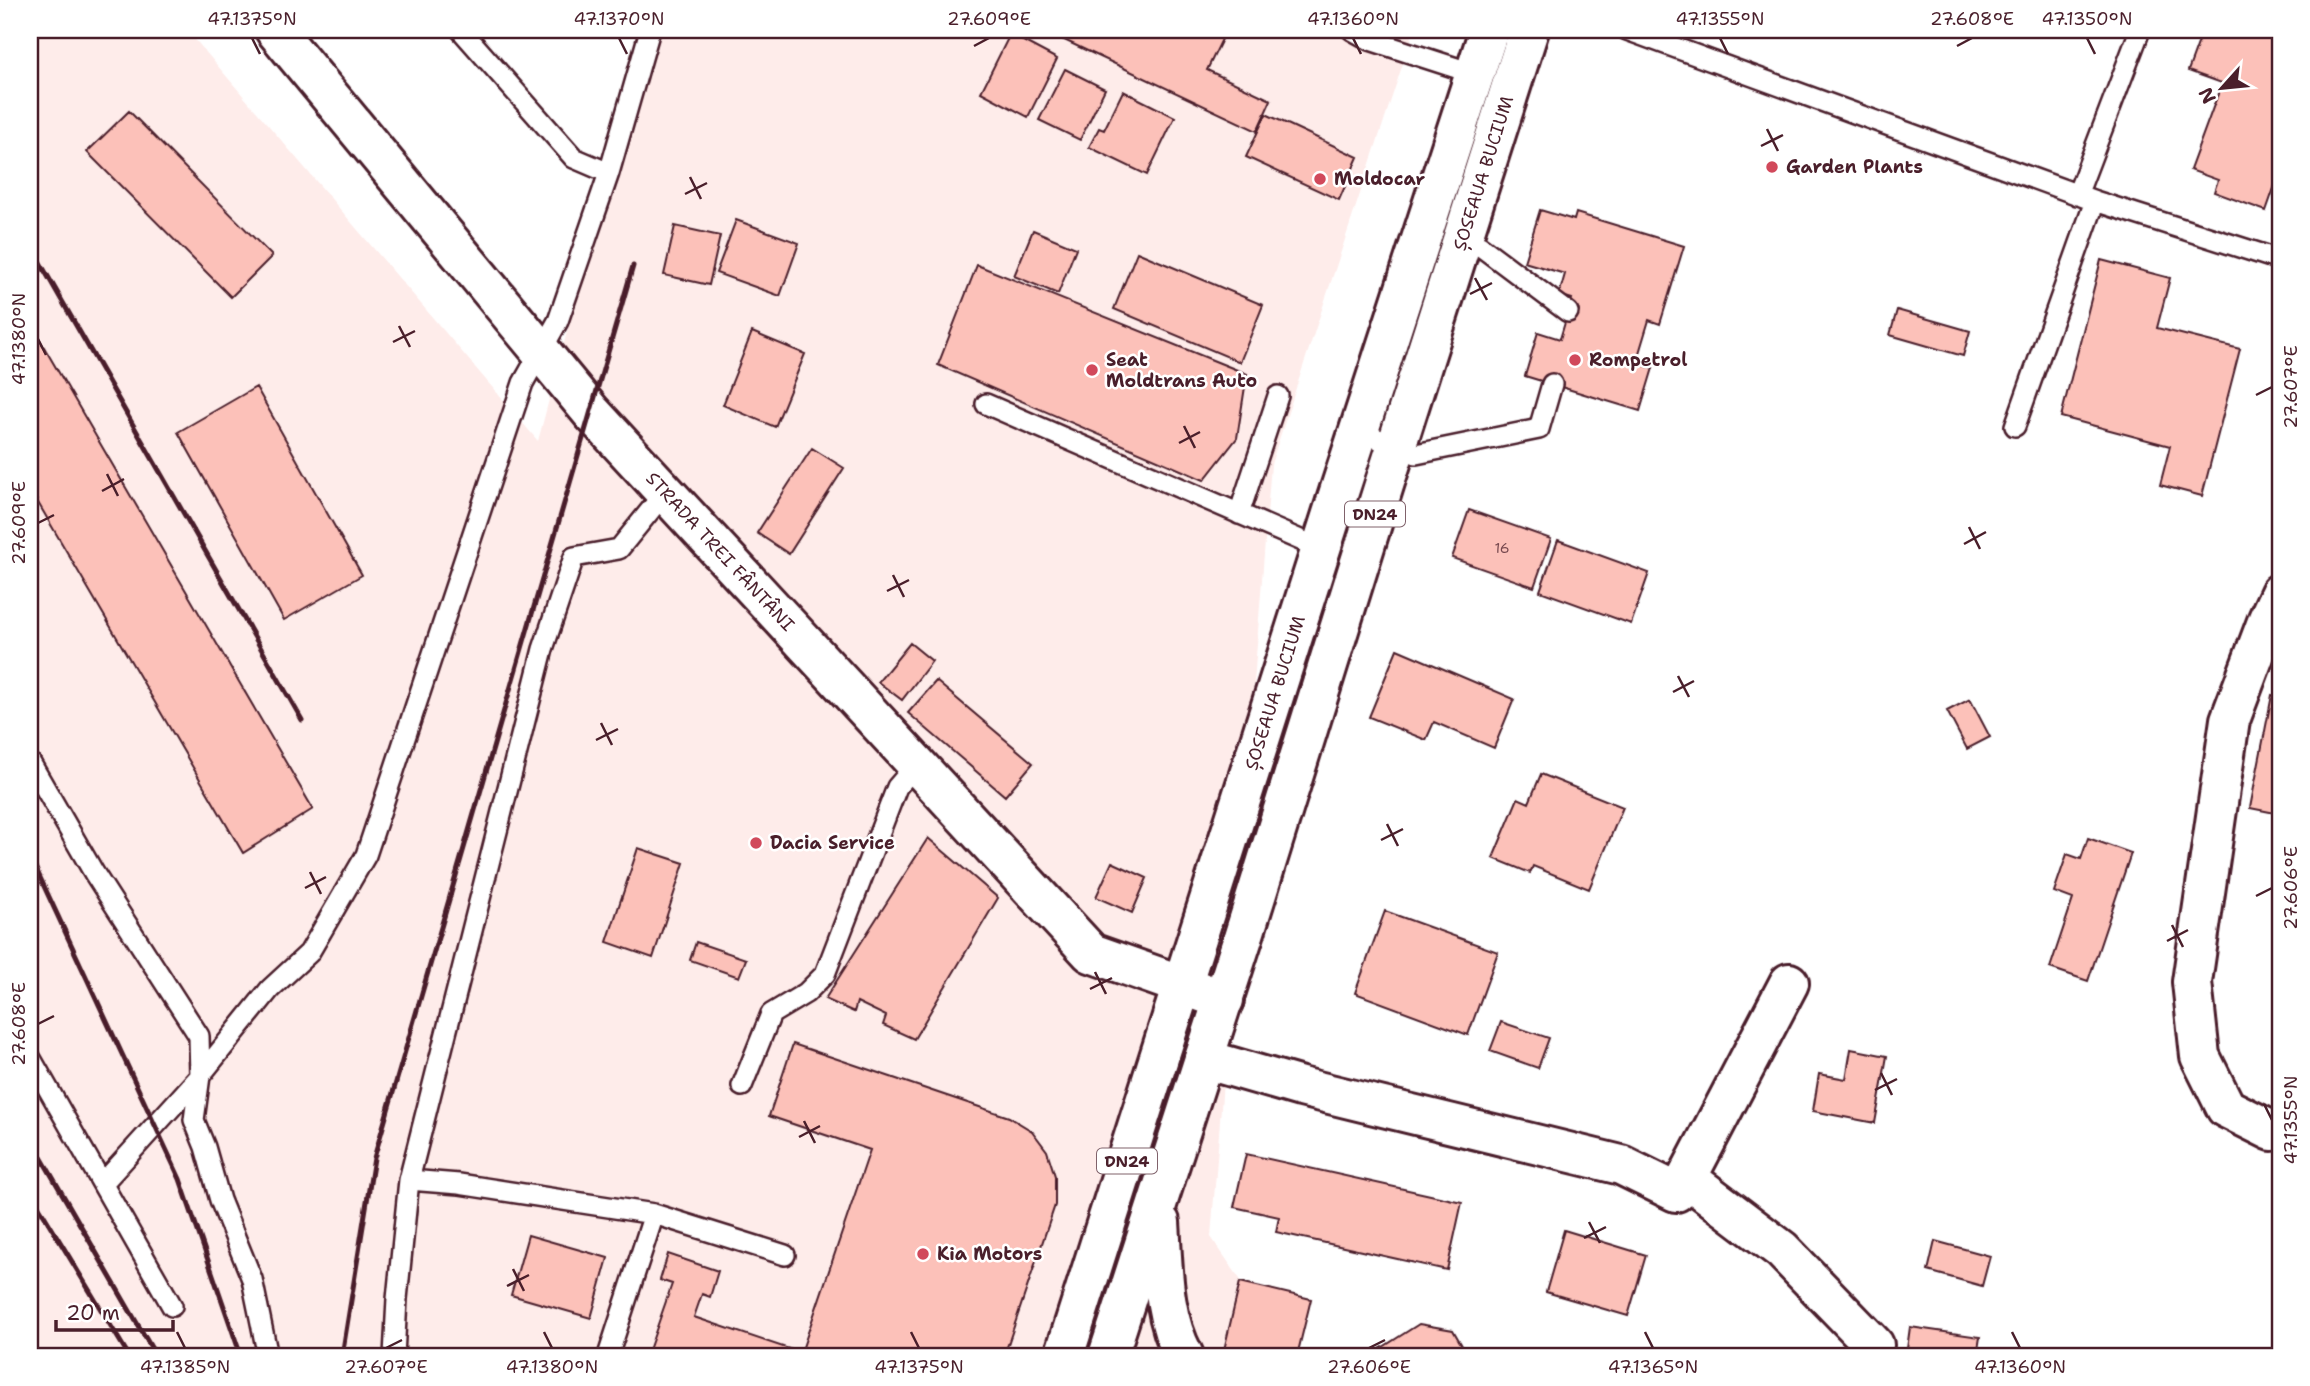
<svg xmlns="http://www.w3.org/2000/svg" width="2310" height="1386" viewBox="0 0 2310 1386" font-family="'Shantell Sans',sans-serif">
  <rect width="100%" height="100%" fill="#fff"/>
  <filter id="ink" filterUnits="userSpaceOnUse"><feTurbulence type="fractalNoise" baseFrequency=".0143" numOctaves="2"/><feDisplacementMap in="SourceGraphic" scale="14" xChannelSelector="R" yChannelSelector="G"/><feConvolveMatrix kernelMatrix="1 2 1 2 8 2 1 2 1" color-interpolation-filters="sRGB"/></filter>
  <g filter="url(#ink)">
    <!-- built -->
    <path fill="#feecea" d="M30 30H187L538 441 647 30H1414L1271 464 1211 1237 1293 1356H30Z"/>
    <!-- building -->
    <path fill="#fcc1b9" stroke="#4a1f2b" stroke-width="2" d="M1043 30H1217L1225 33 1207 70 1271 100 1257 131Z
      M2203 30H2280V144L2276 155 2280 157V171L2266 211 2214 192 2218 180 2190 170 2222 83 2188 71Z
      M1010 34 1057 59 1028 117 981 92Z
      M1065 69 1105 89 1080 140 1039 120Z
      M1123 91 1175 117 1147 175 1089 147 1099 128 1104 130Z
      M129 111 272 256 231 297 87 152Z
      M1266 114 1358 157 1339 200 1246 157Z
      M1540 210 1574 220 1576 213 1684 246 1660 324 1649 320 1636 363 1653 368 1640 411 1525 376 1538 332 1560 339 1572 299 1559 295 1565 274 1524 262Z
      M736 220 799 243 780 296 716 273Z
      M675 226 720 236 709 285 664 275Z
      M1033 230 1076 248 1058 294 1014 276Z
      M1137 252 1263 305 1240 362 1114 309Z
      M2101 260 2170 278 2157 328 2240 349 2202 496 2160 485 2170 446 2061 417Z
      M977 265 1247 374 1237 438 1204 480 938 365Z
      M1897 310 1970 331 1963 356 1890 335Z
      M30 323 313 809 243 853 30 489Z
      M752 332 805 354 775 427 723 405Z
      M256 387 362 575 284 620 178 432Z
      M812 448 844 468 789 554 757 533Z
      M1469 510 1551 539 1534 587 1452 558Z
      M1558 540 1649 573 1631 624 1540 591Z
      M910 643 932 661 902 700 878 682Z
      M1397 649 1514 699 1494 748 1434 722 1426 740 1369 717Z
      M936 681 1033 763 1005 796 908 713Z
      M2272 695 2280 697V814L2250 808Z
      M1970 699 1990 737 1967 749 1947 711Z
      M1541 774 1623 807 1589 889 1533 866 1530 873 1493 858 1518 798 1529 803Z
      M928 838 998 898 914 1039 883 1025 886 1016 857 1002 854 1012 825 999Z
      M2088 838 2131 853 2088 981 2050 968 2073 899 2054 892 2067 854 2081 859Z
      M638 848 684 863 653 958 607 942Z
      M1112 862 1147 878 1132 913 1096 897Z
      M1385 911 1498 952 1468 1035 1355 993Z
      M696 942 746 959 739 977 690 960Z
      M1501 1022 1549 1038 1538 1068 1490 1051Z
      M793 1044 1009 1117 1032 1131 1047 1151 1055 1176V1205L1004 1356H647L672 1284 660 1280 668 1254 718 1271 710 1297 702 1294 694 1317 801 1353 870 1150 769 1116Z
      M1851 1049 1887 1056 1875 1123 1813 1111 1819 1074 1846 1079Z
      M1246 1154 1462 1202 1447 1270 1276 1232 1279 1217 1234 1207Z
      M1564 1230 1646 1255 1628 1316 1546 1292Z
      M528 1235 608 1258 591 1318 511 1295Z
      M1935 1241 1990 1256 1982 1286 1928 1271Z
      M1240 1282 1311 1299 1297 1356H1253L1224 1350Z
      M1419 1324 1453 1330 1468 1356H1369Z
      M1910 1327 1980 1337 1977 1356H1906Z"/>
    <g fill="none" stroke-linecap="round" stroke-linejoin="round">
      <!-- lane casing -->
      <g stroke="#4a1f2b" stroke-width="24">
        <path id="lane" d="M461 30 574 158 609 173
          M1352 30 1370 40 1475 74
          M1627 30 2095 201 2280 260
          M2077 195 2140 30
          M1462 239 1480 246 1568 312
          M986 404 1321 549
          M2015 426 2095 201
          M1358 431 1416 454 1539 429 1552 384
          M1239 514 1278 396
          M30 762 94 873 199 1036 200 1076 194 1120 205 1147 220 1200 252 1279 266 1347
          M30 1057 172 1306
          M742 1086 771 1014 806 993 825 974 897 787 916 765
          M409 1180 459 1184 654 1214 785 1255
          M103 1183 200 1076 270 989 309 953 366 855 523 383 558 321 609 173 650 30
          M394 1356 397 1299 409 1180 543 649 574 557 619 549 666 491
          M608 1356 654 1214"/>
      </g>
      <!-- street casing -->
      <g stroke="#4a1f2b" stroke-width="44">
        <path id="street" d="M2280 593 2268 619 2230 720 2192 982 2200 1056 2226 1108 2272 1131 2280 1129
          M1204 1059 1301 1087 1621 1165 1676 1192 1687 1178 1782 1250 1874 1345
          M1687 1178 1789 983"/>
      </g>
      <!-- secondary casing -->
      <g stroke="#4a1f2b" stroke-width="44">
        <g id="secondary">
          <path id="s1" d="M275 30 592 413 1091 953 1224 1000"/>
        </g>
      </g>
      <!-- primary casing -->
      <g stroke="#4a1f2b" stroke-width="44">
        <g id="primary">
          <path d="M1160 1222C1163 1267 1162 1315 1184 1356"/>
          <path id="s2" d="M1064 1356 1339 492 1489 30"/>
          <path id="s3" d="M1108 1356 1243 938 1384 485 1529 30"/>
        </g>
      </g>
      <!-- lane -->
      <use href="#lane" stroke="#fff" stroke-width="19"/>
      <!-- street -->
      <use href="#street" stroke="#fff" stroke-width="38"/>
      <!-- secondary -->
      <use href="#secondary" stroke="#fff" stroke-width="38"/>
      <!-- primary -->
      <use href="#primary" stroke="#fff" stroke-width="38"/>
      <!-- rail -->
      <path stroke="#4a1f2b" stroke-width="5" d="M30 245 302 720
        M30 856 180 1179 241 1356
        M30 1138 156 1356
        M30 1192 129 1356
        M342 1356 374 1158 633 266"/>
    </g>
  </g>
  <!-- ticks -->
  <path fill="none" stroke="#4a1f2b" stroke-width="2.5" d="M252 38 260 54M619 38 627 54M1353 38 1361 54M1720 38 1728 54M2087 38 2095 54M974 46 989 38M1957 46 1972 38M1767 129 1778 151M1761 146 1783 135M690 177 701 199M685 194 707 183M1475 278 1487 300M1470 294 1492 283M399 326 410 347M38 339 46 355M393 342 415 331M2256 395 2272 387M1184 426 1195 448M1179 443 1200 432M107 474 118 496M102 491 124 479M38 523 54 515M1969 527 1980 549M1964 544 1986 532M893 575 904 597M887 591 909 580M1678 676 1689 697M1673 692 1694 681M601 723 612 745M596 740 618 729M1387 824 1398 846M1381 840 1403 829M310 872 321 894M305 888 326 877M2256 896 2272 888M2172 925 2183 947M2167 941 2188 930M1095 972 1106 994M1090 989 1112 978M38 1024 54 1016M1881 1073 1892 1095M1875 1090 1897 1079M2264 1104 2272 1120M804 1121 815 1143M799 1137 820 1126M1589 1222 1600 1243M1584 1238 1606 1227M513 1269 524 1291M507 1286 529 1275M177 1332 185 1348M544 1332 552 1348M911 1332 919 1348M1645 1332 1653 1348M2012 1332 2020 1348M386 1348 402 1340M1369 1348 1385 1340"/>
  <!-- markers -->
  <g fill="#d1495b" stroke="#fff" stroke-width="2.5">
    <circle cx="1772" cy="167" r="7"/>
    <circle cx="1320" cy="179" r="7"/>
    <circle cx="1575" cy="360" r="7"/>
    <circle cx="1092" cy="370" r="7"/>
    <circle cx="756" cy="843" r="7"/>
    <circle cx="923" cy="1254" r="7"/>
  </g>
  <g text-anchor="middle" stroke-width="5" stroke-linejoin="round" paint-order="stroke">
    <!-- number labels -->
    <g font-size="14" fill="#76484e">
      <text x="1502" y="553">16</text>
    </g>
    <!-- shield labels -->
    <g fill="#fff" stroke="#80626b" stroke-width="2">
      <rect x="1345" y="501.5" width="60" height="25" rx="5"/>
      <rect x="1097" y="1148.5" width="60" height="25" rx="5"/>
    </g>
    <g font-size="16" font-weight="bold" fill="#4a1f2b">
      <text x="1375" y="520">DN24</text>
      <text x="1127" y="1167">DN24</text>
    </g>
    <!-- poi labels -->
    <g font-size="18" font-weight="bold" fill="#4a1f2b" stroke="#fff" text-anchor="start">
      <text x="1786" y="173">Garden Plants</text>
      <text x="1334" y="185">Moldocar</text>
      <text x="1106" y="366">Seat<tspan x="1106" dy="21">Moldtrans Auto</tspan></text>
      <text x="1589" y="366">Rompetrol</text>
      <text x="770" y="849">Dacia Service</text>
      <text x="937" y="1260">Kia Motors</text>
    </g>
    <!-- street labels -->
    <g font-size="18" fill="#4a1f2b" stroke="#fff">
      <text dy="6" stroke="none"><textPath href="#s3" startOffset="1241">ȘOSEAUA BUCIUM</textPath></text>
      <text dy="6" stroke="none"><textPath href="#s1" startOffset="686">STRADA TREI FÂNTÂNI</textPath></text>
      <text dy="6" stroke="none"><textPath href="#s2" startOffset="696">ȘOSEAUA BUCIUM</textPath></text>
    </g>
  </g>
  <!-- margin -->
  <rect width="2310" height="1386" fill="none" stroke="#fff" stroke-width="77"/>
  <!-- north arrow -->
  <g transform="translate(2222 88) rotate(243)" stroke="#ffffff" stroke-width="5" paint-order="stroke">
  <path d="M0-5L12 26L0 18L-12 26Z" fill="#4a1f2b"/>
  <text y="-10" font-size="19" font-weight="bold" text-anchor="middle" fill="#4a1f2b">N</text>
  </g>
  <!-- scale -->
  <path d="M56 1320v10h117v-10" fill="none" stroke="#4a1f2b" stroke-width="3.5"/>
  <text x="66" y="1320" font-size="21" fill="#4a1f2b" stroke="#ffffff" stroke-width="5" paint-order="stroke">20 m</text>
  <rect x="38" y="38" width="2234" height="1310" fill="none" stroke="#4a1f2b" stroke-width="2.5"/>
  <g font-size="18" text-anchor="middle" fill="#4a1f2b">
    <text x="252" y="25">47.1375°N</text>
    <text x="619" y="25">47.1370°N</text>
    <text x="989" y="25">27.609°E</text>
    <text x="1353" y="25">47.1360°N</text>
    <text x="1720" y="25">47.1355°N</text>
    <text x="1972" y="25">27.608°E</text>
    <text x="2087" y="25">47.1350°N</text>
    <text transform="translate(19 339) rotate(-90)" y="6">47.1380°N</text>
    <text transform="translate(2291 387) rotate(-90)" y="6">27.607°E</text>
    <text transform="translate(19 523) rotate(-90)" y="6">27.609°E</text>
    <text transform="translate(2291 888) rotate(-90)" y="6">27.606°E</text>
    <text transform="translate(19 1024) rotate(-90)" y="6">27.608°E</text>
    <text transform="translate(2291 1120) rotate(-90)" y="6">47.1355°N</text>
    <text x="185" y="1373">47.1385°N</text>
    <text x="386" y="1373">27.607°E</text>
    <text x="552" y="1373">47.1380°N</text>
    <text x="919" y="1373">47.1375°N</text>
    <text x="1369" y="1373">27.606°E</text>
    <text x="1653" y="1373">47.1365°N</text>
    <text x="2020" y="1373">47.1360°N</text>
  </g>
</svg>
